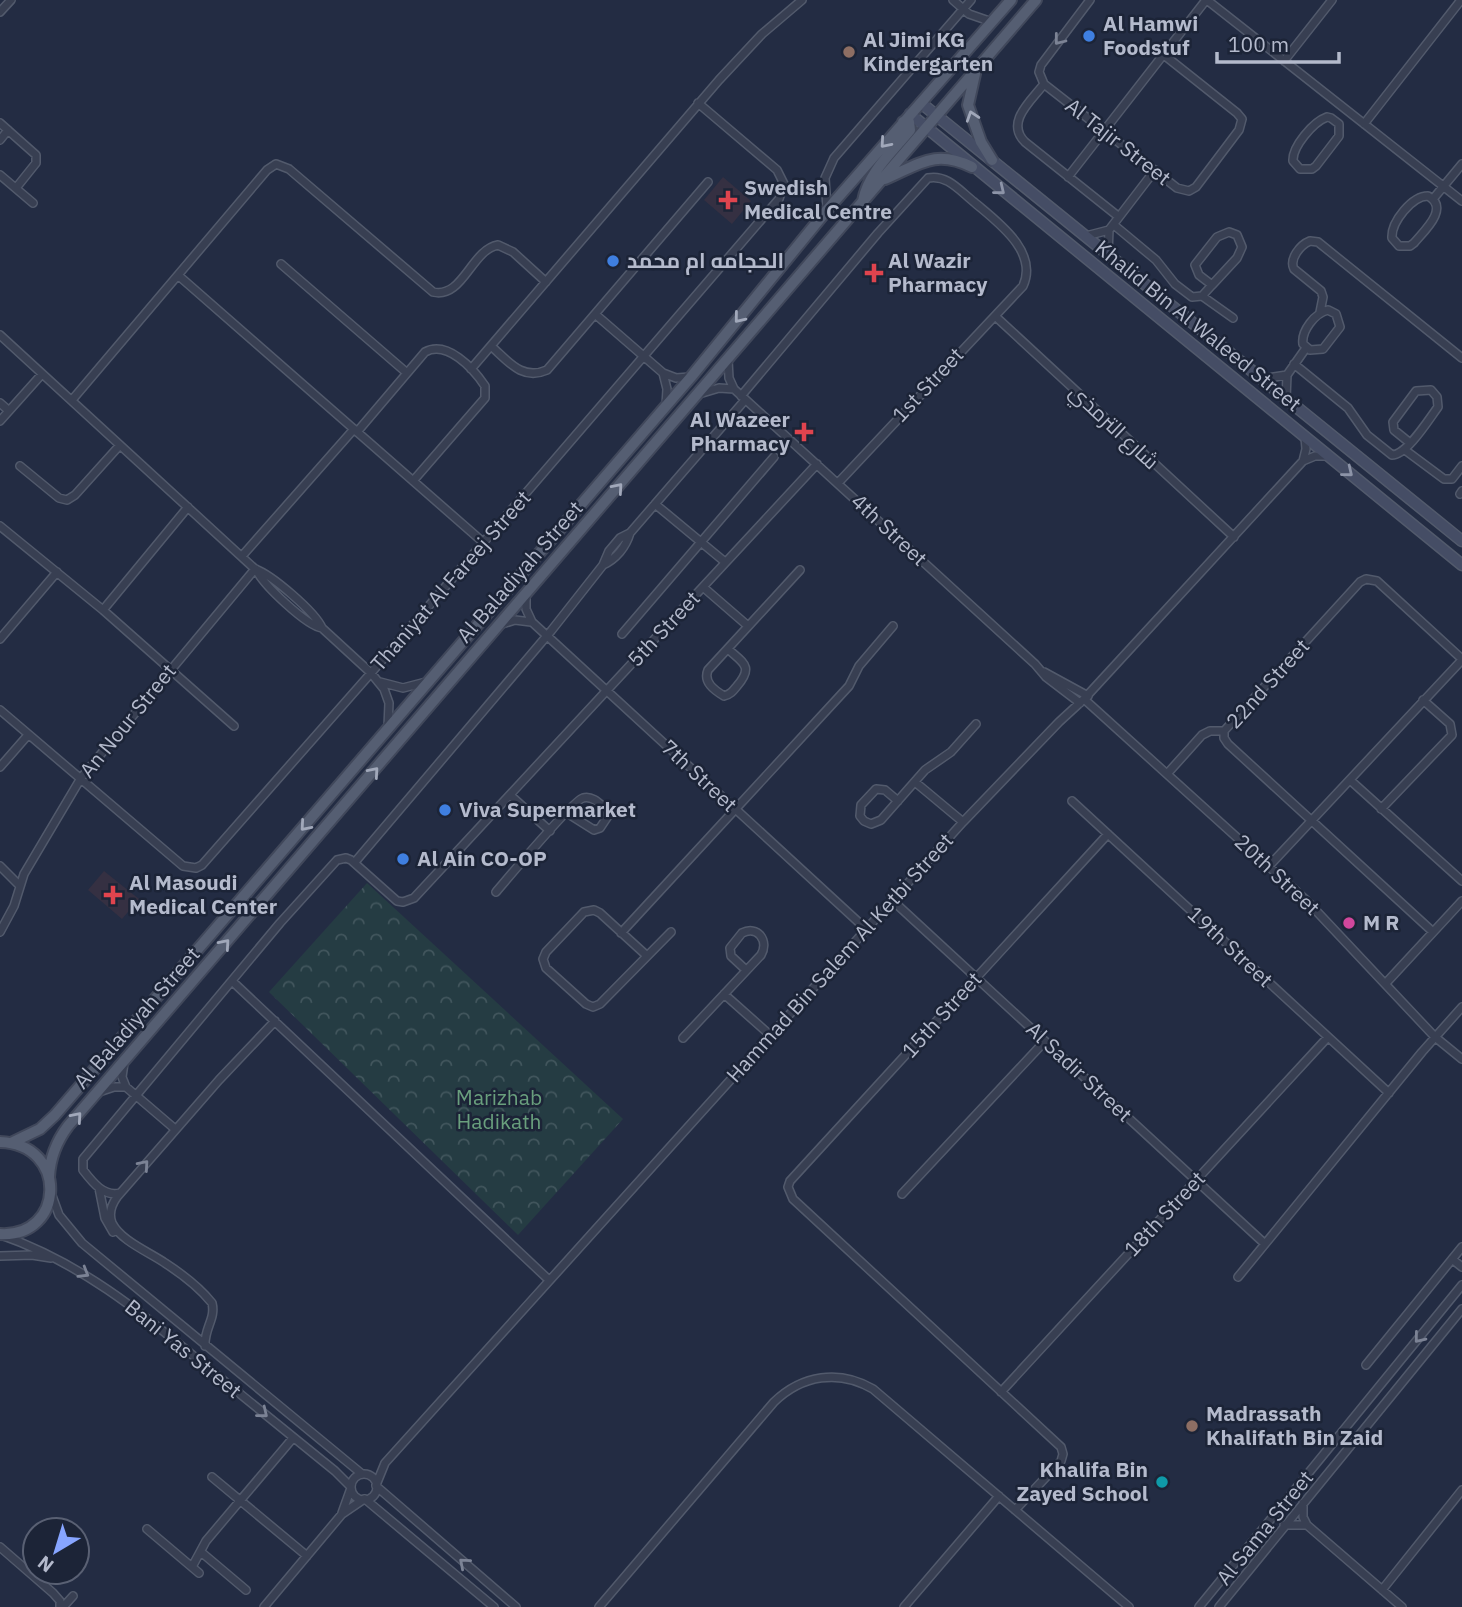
<svg xmlns="http://www.w3.org/2000/svg" width="1462" height="1607" viewBox="0 0 1462 1607" font-family="'IBM Plex Sans',Cairo,sans-serif">
  <defs>
    <pattern id="forest-crowns" width="20" height="18" patternUnits="userSpaceOnUse" patternTransform="scale(1.75)"><rect width="20" height="18" fill="#253c43"/><path d="M2 6a3 3 0 1 1 6 0M12 15a3 3 0 1 1 6 0" fill="none" stroke="#42565d"/></pattern>
  </defs>
  <rect width="100%" height="100%" fill="#232c43"/>
  <!-- medical -->
  <path fill="#353042" d="M723 177 751 201 732 224 704 200Z
    M104 871 139 899 122 919 88 890Z"/>
  <!-- forest -->
  <path fill="url(#forest-crowns)" d="M367 883 623 1119 518 1235 269 992Z"/>
  <g fill="none" stroke-linecap="round" stroke-linejoin="round">
    <!-- street casing -->
    <g stroke="#525a6c" stroke-width="10">
      <path id="street" d="M953 0 969 14 992 22
        M1090 0 1041 65 1039 72 1044 84 1177 188 1189 191 1196 187 1239 130 1242 119 1237 113 1164 55
        M1207 0 1462 201
        M0 12 11 0
        M1284 61 1332 0
        M1044 84C1031 101 1005 122 1025 142L1119 217
        M1327 117 1331 118 1339 124V136L1316 166 1312 169H1300L1293 161C1292 147 1313 122 1327 117Z
        M0 123 36 155V163L16 188
        M1364 124 1461 0
        M0 140 8 130
        M0 175 33 203
        M1068 177 1206 0
        M1428 196C1450 208 1424 231 1414 243L1410 246H1399L1392 238C1391 222 1412 196 1428 196Z
        M1433 199 1462 164
        M827 209 825 178 834 158 971 0
        M1114 225 1156 260 1175 284 1192 297 1202 296 1212 285
        M1229 232 1237 235 1242 247 1237 258 1212 285 1199 275 1195 265 1217 237Z
        M1086 236 1109 230
        M1108 254 1109 230 1155 170
        M281 264 407 373
        M179 276 484 543
        M1202 296 1233 318
        M1328 310 1336 314 1340 327 1323 349 1310 350 1303 344C1301 331 1315 313 1328 310Z
        M1320 312 1323 297 1321 291 1294 269C1289 259 1300 245 1310 241L1318 242 1462 358
        M595 314 663 373 676 378 690 377
        M995 316 1234 537
        M0 335 255 569C272 575 315 612 322 628L371 673 384 689 389 703 388 727
        M491 346C508 361 522 381 547 370L708 182
        M728 360 729 378 734 389 1035 664 1046 677 1080 703
        M1294 364 1348 408 1367 435 1392 455C1407 455 1429 419 1438 407L1437 397 1431 390 1416 391 1393 422 1394 430 1410 443
        M471 369 719 80 762 34 802 0
        M663 373 667 389 666 405
        M1261 379 1287 375
        M699 394 719 388 734 389
        M741 396 878 233 928 178C947 174 960 191 974 202 996 221 1039 251 1023 286L838 483
        M1286 399 1287 375 1306 348
        M72 400 267 170 276 164 289 169 433 292C463 299 471 250 498 245L513 252 546 282
        M0 403 8 410
        M0 421 42 374
        M357 432 425 352C447 340 473 368 485 386V398L413 481
        M1405 450 1444 479H1452L1462 466
        M1303 461 1306 449 1305 437
        M20 466 59 498 67 500 75 495 120 445
        M1460 494 1462 491
        M655 504 725 562
        M0 526 103 610 234 726
        M242 556 354 429
        M603 565C616 559 626 547 630 533
        M256 569C262 584 307 626 322 628
        M703 587 748 626
        M526 595V609L532 622 866 929
        M103 610 188 507
        M502 624 515 620 531 622
        M622 634 774 457
        M0 639 57 572
        M728 649C743 663 754 666 737 686 733 691 731 694 724 696 714 690 703 682 708 670L800 570
        M1044 672 1088 696
        M380 682 403 688 426 682
        M1084 699 1306 900 1435 1037 1462 1059
        M0 710 183 866 196 868 202 865 371 673 779 199 784 184 777 170 698 103
        M0 767 28 735
        M1167 774 1202 735 1210 731H1224
        M1350 780 1462 881
        M915 782 963 822
        M510 795 550 831
        M898 801 885 790 876 789 861 805 860 816 864 821 871 824 881 820 925 770 951 752 976 724
        M1072 801 1389 1093
        M1381 809 1452 735 1450 724 1423 700
        M355 862 551 631 603 565 609 551 620 538 630 533 745 400
        M0 866 20 886
        M1268 867 1462 660
        M496 892C508 878 572 801 583 798 592 795 600 804 607 810L608 816 600 828 594 830 567 813
        M892 900 1265 1244
        M0 932 14 906 24 874 81 778 255 569
        M1433 932 1228 744 1224 738V731L1360 582 1366 579 1377 581 1462 659
        M621 933 849 686 859 666 893 626
        M646 955 600 913 594 910 584 912 546 952 543 959 546 968 586 1004 593 1007 600 1004 671 932
        M233 982 549 1280
        M1386 983 1462 901
        M724 994 770 1035
        M683 1038 761 955C769 941 758 925 742 933L730 948 731 956 746 970
        M124 1063 122 1077 126 1087 175 1129
        M99 1092 114 1087H126
        M99 1188 105 1218 113 1232
        M51 1193 59 1215 82 1243 362 1474
        M120 1193C104 1197 93 1183 83 1170V1159L280 923 337 860 346 858 351 860 397 901 403 902 414 898 817 464
        M902 1194 1045 1041
        M1 1235C79 1262 140 1311 202 1363 246 1399 290 1435 335 1471L351 1487
        M0 1256 32 1255 51 1258
        M1452 1259 1462 1267
        M1238 1277 1422 1052 1462 1007
        M205 1346C204 1328 216 1319 212 1303 200 1288 182 1274 165 1263 149 1252 121 1241 112 1223 108 1213 112 1204 117 1197L219 1080 275 1021
        M1366 1365 1462 1247
        M1001 1392 1328 1037
        M351 1487a13 13 0 1 1 26 0a13 13 0 1 1-26 0Z
        M212 1477 307 1556
        M376 1485 385 1463 963 822 1059 722 1084 699 1303 461 1315 456H1328
        M376 1486 516 1607
        M365 1499 494 1607
        M1303 1503V1517L1307 1525 1402 1607
        M1015 1510 1061 1461 1063 1454 1061 1447 793 1199 788 1187 790 1181 1108 834
        M342 1513 351 1488
        M1284 1525H1307
        M147 1529 199 1573
        M0 1547 53 1593 60 1601V1607
        M201 1552 246 1590
        M192 1567 206 1541 293 1438
        M1382 1590 1462 1490
        M63 1607 73 1596
        M264 1607 342 1514 364 1499
        M599 1607 774 1402C802 1375 839 1369 873 1389L1129 1607
        M904 1607 999 1496
        M1199 1607 1462 1285
        M1219 1607 1462 1309"/>
    </g>
    <!-- secondary casing -->
    <g stroke="#525a6c" stroke-width="13">
      <path id="secondary" d="M921 103 1462 541
        M910 114 1462 565"/>
    </g>
    <!-- primary casing -->
    <g stroke="#41485b" stroke-width="14">
      <path id="primary" d="M975 74 968 105 981 142 992 160
        M885 179C920 164 935 149 972 167
        M863 201C868 173 892 152 910 130L909 122H903
        M0 1142C69 1144 65 1238 0 1234
        M11 1143 40 1129 55 1115 691 377 827 210 1011 0
        M49 1177C50 1157 56 1142 68 1126L1036 0"/>
    </g>
    <!-- street -->
    <use href="#street" stroke="#383f52" stroke-width="7"/>
    <!-- secondary -->
    <use href="#secondary" stroke="#454d65" stroke-width="10"/>
    <!-- primary -->
    <use href="#primary" stroke="#555e72" stroke-width="10"/>
  </g>
  <!-- one-way arrows -->
  <defs><path id="oneway-chevron" d="M-2-3.5L2.5 0L-2 3.5" fill="none" stroke-width="1.6" stroke-linecap="round" stroke-linejoin="round" transform="scale(1.75)"/></defs>
  <g stroke="#7c8395">
    <use href="#oneway-chevron" transform="translate(1059 40) rotate(128)"/>
    <use href="#oneway-chevron" transform="translate(144 1165) rotate(-49)"/>
    <use href="#oneway-chevron" transform="translate(84 1273) rotate(31)"/>
    <use href="#oneway-chevron" transform="translate(1419 1338) rotate(129)"/>
    <use href="#oneway-chevron" transform="translate(263 1413) rotate(39)"/>
    <use href="#oneway-chevron" transform="translate(464 1563) rotate(-139)"/>
  </g>
  <g stroke="#a1a8ba">
    <use href="#oneway-chevron" transform="translate(972 116) rotate(-108)"/>
    <use href="#oneway-chevron" transform="translate(885 143) rotate(131)"/>
    <use href="#oneway-chevron" transform="translate(739 318) rotate(129)"/>
    <use href="#oneway-chevron" transform="translate(618 488) rotate(-49)"/>
    <use href="#oneway-chevron" transform="translate(374 772) rotate(-49)"/>
    <use href="#oneway-chevron" transform="translate(305 826) rotate(131)"/>
    <use href="#oneway-chevron" transform="translate(225 944) rotate(-49)"/>
    <use href="#oneway-chevron" transform="translate(77 1117) rotate(-49)"/>
  </g>
  <g stroke="#8d94a8">
    <use href="#oneway-chevron" transform="translate(1000 190) rotate(39)"/>
    <use href="#oneway-chevron" transform="translate(1348 472) rotate(39)"/>
  </g>
  <!-- markers -->
  <g fill="#3f7fe0" stroke="#1c2437" stroke-width="2.5">
    <circle cx="1089" cy="36" r="7"/>
    <circle cx="613" cy="261" r="7"/>
    <circle cx="445" cy="810" r="7"/>
    <circle cx="403" cy="859" r="7"/>
  </g>
  <g fill="#8d6e63" stroke="#1c2437" stroke-width="2.5">
    <circle cx="849" cy="52" r="7"/>
    <circle cx="1192" cy="1426" r="7"/>
  </g>
  <g fill="#e0444e" stroke="#1c2437" stroke-width="2.5">
    <path d="M724.5 189.5h7v7h7v7h-7v7h-7v-7h-7v-7h7z"/>
    <path d="M870.5 262.5h7v7h7v7h-7v7h-7v-7h-7v-7h7z"/>
    <path d="M800.5 421.5h7v7h7v7h-7v7h-7v-7h-7v-7h7z"/>
    <path d="M109.5 884.5h7v7h7v7h-7v7h-7v-7h-7v-7h7z"/>
  </g>
  <circle fill="#d1479c" stroke="#1c2437" stroke-width="2.5" cx="1349" cy="923" r="7"/>
  <circle fill="#0f9aa8" stroke="#1c2437" stroke-width="2.5" cx="1162" cy="1482" r="7"/>
  <g text-anchor="middle" stroke-width="5" stroke-linejoin="round" paint-order="stroke">
    <!-- poi labels -->
    <g font-size="21" font-weight="bold" fill="#b4bacc" stroke="#1c2437" text-anchor="start">
      <text x="1103" y="31">Al Hamwi<tspan x="1103" dy="24">Foodstuf</tspan></text>
      <text x="863" y="47">Al Jimi KG<tspan x="863" dy="24">Kindergarten</tspan></text>
      <text x="744" y="195">Swedish<tspan x="744" dy="24">Medical Centre</tspan></text>
      <text x="627" y="268">الحجامه ام محمد</text>
      <text x="888" y="268">Al Wazir<tspan x="888" dy="24">Pharmacy</tspan></text>
      <text x="790" y="427" text-anchor="end">Al Wazeer<tspan x="790" dy="24">Pharmacy</tspan></text>
      <text x="459" y="817">Viva Supermarket</text>
      <text x="417" y="866">Al Ain CO-OP</text>
      <text x="129" y="890">Al Masoudi<tspan x="129" dy="24">Medical Center</tspan></text>
      <text x="1363" y="930">M R</text>
      <text x="1206" y="1421">Madrassath<tspan x="1206" dy="24">Khalifath Bin Zaid</tspan></text>
      <text x="1148" y="1477" text-anchor="end">Khalifa Bin<tspan x="1148" dy="24">Zayed School</tspan></text>
    </g>
    <!-- street labels -->
    <g font-size="21" fill="#b4bacc" stroke="#1c2437">
      <text transform="translate(1118 142) rotate(38)" y="7">Al Tajir Street</text>
      <text transform="translate(1198 326) rotate(39)" y="7">Khalid Bin Al Waleed Street</text>
      <text transform="translate(928 385) rotate(-47)" y="7">1st Street</text>
      <text transform="translate(1114 427) rotate(43)" y="7">شارع الترمذي</text>
      <text transform="translate(889 530) rotate(43)" y="7">4th Street</text>
      <text transform="translate(520 572) rotate(-49)" y="7">Al Baladiyah Street</text>
      <text transform="translate(451 581) rotate(-49)" y="7">Thaniyat Al Fareej Street</text>
      <text transform="translate(664 629) rotate(-47)" y="7">5th Street</text>
      <text transform="translate(1268 684) rotate(-48)" y="7">22nd Street</text>
      <text transform="translate(128 721) rotate(-51)" y="7">An Nour Street</text>
      <text transform="translate(699 776) rotate(43)" y="7">7th Street</text>
      <text transform="translate(1277 875) rotate(43)" y="7">20th Street</text>
      <text transform="translate(1230 947) rotate(43)" y="7">19th Street</text>
      <text transform="translate(840 958) rotate(-48)" y="7">Hammad Bin Salem Al Ketbi Street</text>
      <text transform="translate(942 1015) rotate(-48)" y="7">15th Street</text>
      <text transform="translate(137 1018) rotate(-49)" y="7">Al Baladiyah Street</text>
      <text transform="translate(1079 1072) rotate(43)" y="7">Al Sadir Street</text>
      <text transform="translate(1165 1214) rotate(-47)" y="7">18th Street</text>
      <text transform="translate(183 1349) rotate(39)" y="7">Bani Yas Street</text>
      <text transform="translate(1265 1528) rotate(-51)" y="7">Al Sama Street</text>
    </g>
    <!-- park labels -->
    <g font-size="21" fill="#699f7d" stroke="#1c2437">
      <text x="499" y="1105">Marizhab<tspan x="499" dy="24">Hadikath</tspan></text>
    </g>
  </g>
  <!-- north arrow -->
  <g transform="translate(56 1551) rotate(218)"><circle r="33" fill="#1c2437" stroke="#596073" stroke-width="2"/>
  <path d="M0-5L12 26L0 18L-12 26Z" fill="#87a5ff"/>
  <text y="-10" font-size="19" font-weight="bold" text-anchor="middle" fill="#b4bacc">N</text>
  </g>
  <!-- scale -->
  <path d="M1217 52v10h122v-10" fill="none" stroke="#b4bacc" stroke-width="3.5"/>
  <text x="1228" y="52" font-size="21" fill="#b4bacc" stroke="#1c2437" stroke-width="5" paint-order="stroke">100 m</text>
</svg>
